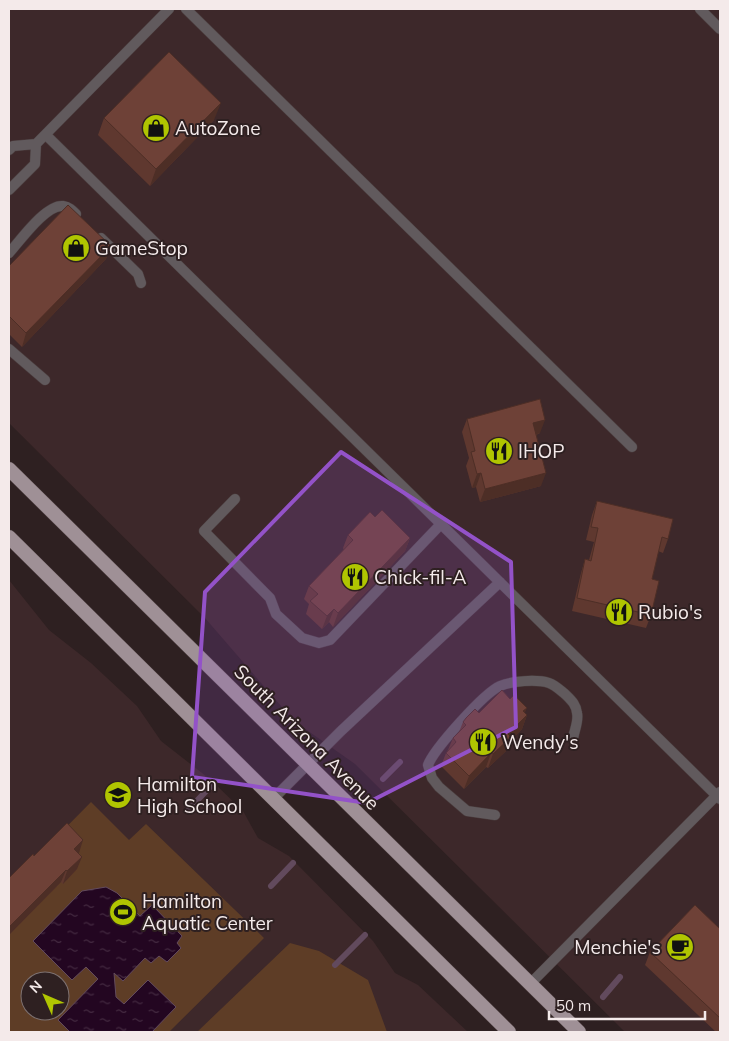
<svg xmlns="http://www.w3.org/2000/svg" width="729" height="1041" viewBox="0 0 729 1041" font-family="Mulish,sans-serif">
  <defs>
    <pattern id="water-ripples" width="26" height="14" patternUnits="userSpaceOnUse" patternTransform="scale(1.25)"><rect width="26" height="14" fill="#230621"/><path d="M2 4q2-2 4 0t4 0M15 11q2-2 4 0t4 0" fill="none" stroke="#442a41"/></pattern>
  </defs>
  <rect width="100%" height="100%" fill="#2e2021"/>
  <!-- built -->
  <path fill="#3d282a" fill-rule="evenodd" d="M9 9H720V1032H625L355 764 294 721 205 618 9 423Z
    M9 580 49 630 91 663 137 706 161 741 211 780 243 811 258 838 289 856 373 941 395 973 418 985 468 1032H9ZM30 981H60V1011H30Z"/>
  <!-- green -->
  <path fill="#5e3d26" fill-rule="evenodd" d="M91 802 129 840 146 824 264 938 169 1032H9V885ZM30 981H60V1011H30Z
    M290 943 319 951 368 980 387 1032H197Z"/>
  <!-- water -->
  <path fill="url(#water-ripples)" stroke="#624a5d" d="M106 887 117 893 140 916 152 905 182 936 177 943 181 948 167 962 159 956 151 963 145 958 123 981 114 973 116 997 124 1004 148 980 176 1007 152 1032H70L58 1020 98 979 86 967 72 980 33 941 82 891Z"/>
  <g fill="none" stroke-linecap="round" stroke-linejoin="round">
    <!-- stream -->
    <path stroke="#624a5d" stroke-width="6" d="M383 779 400 762
      M187 811 213 784
      M271 886 293 863
      M335 965 365 935
      M603 997 620 977"/>
    <!-- service casing -->
    <g stroke="#4a3c3d" stroke-width="11">
      <path id="service" d="M186 9 632 447
        M700 9 720 29
        M46 135 720 799
        M9 150 13 146 36 144 169 9
        M9 190 35 164 36 144
        M101 238 138 274 141 283
        M9 253C20 241 46 204 63 206 69 207 72 210 76 214
        M9 349 45 380
        M235 499 204 531 270 598 276 614 302 638 319 643 330 640 441 524
        M273 799 341 731 500 582
        M495 815 467 811 439 787 432 778 428 765C434 749 484 693 500 686 512 681 536 679 549 683 555 685 560 690 565 694 571 700 576 704 577 713 579 721 574 731 573 739
        M530 984 720 792"/>
    </g>
    <!-- primary casing -->
    <g stroke="#4a3c3d" stroke-width="15">
      <path id="primary" d="M9 469 579 1032
        M9 537 509 1032"/>
    </g>
    <!-- service -->
    <use href="#service" stroke="#615a5d" stroke-width="10"/>
    <!-- primary -->
    <use href="#primary" stroke="#9f9096" stroke-width="14"/>
  </g>
  <!-- wall -->
  <path fill="#5f382f" d="M104 118 214 120 150 186 98 135Z
    M111 246 106 259 22 347 9 334V266Z
    M467 419 540 433 536 435 541 486 480 502 476 487 472 488 466 466 469 458 462 432Z
    M597 501 668 539 663 553 658 551 652 579 651 615 646 628 572 611 581 573 585 559 589 560 594 542 586 540 592 515Z
    M375 517 410 538 405 551 333 627 329 622 322 629 306 614 309 604 304 599 309 586 344 550 343 548 348 535Z
    M525 713 527 715 522 729 509 742 506 751 488 768 486 767 464 789 441 766 446 753 448 750 453 738 459 732 463 722Z
    M78 853 77 869 63 884 61 882 9 935V878L34 856 79 853Z
    M720 929V1032H716L645 965 650 952Z"/>
  <!-- shaded-wall -->
  <path fill="#4d2e26" d="M221 103 214 120 150 186 156 169Z
    M111 246 106 259 22 347 26 333Z
    M545 420 540 433 528 437 533 423Z
    M481 473 476 487 472 488 477 474Z
    M546 473 541 486 480 502 485 489Z
    M410 538 405 551 333 627 338 613Z
    M334 609 329 622 322 629 327 616Z
    M527 708 522 719 527 715 522 729 509 742 506 751 488 768 493 754 508 734 523 711Z
    M491 753 486 767 464 789 469 776Z
    M83 840 79 853 69 862 74 849Z
    M82 857 77 869 63 884 67 871Z
    M66 870 61 882 9 935V927Z"/>
  <!-- building -->
  <path fill="#6e4137" stroke="#4d2e26" d="M169 52 221 103 156 169 104 118Z
    M68 205 111 246 26 333 9 316V266Z
    M540 399 545 420 533 423 546 473 485 489 481 473 477 474 471 452 475 451 467 419Z
    M597 501 673 519 668 539 662 537 652 579 659 581 651 615 577 598 585 559 591 561 598 528 591 527Z
    M382 510 410 538 338 613 334 609 327 616 310 601 318 594 309 586 353 540 348 535 370 512 375 517Z
    M502 690 510 699 514 695 527 708 523 711 527 715 508 734 511 737 493 754 491 753 469 776 446 753 456 742 453 738 466 725 463 722 466 718 475 709 479 713Z
    M67 823 83 840 74 849 82 857 67 871 66 870 9 927V878L33 854 34 856Z
    M695 905 720 929V1018L650 952Z"/>
  <!-- marked area -->
  <path fill="#9352c8" fill-opacity="0.2" stroke="#9352c8" stroke-width="4" stroke-linejoin="round" d="M341 452 511 562 516 727 367 803 192 777 205 592Z"/>
  <!-- icons -->
  <defs>
    <g id="shop-disc" transform="scale(1.4375)"><circle r="9.5" fill="#b0c501" stroke="#2e2021"/><path d="M-5-2.5h2.3a2.7 3.5 0 0 1 5.4 0H5L5.5 6h-11ZM-1.5-2.5h3a1.5 2.3 0 0 0-3 0Z" fill="#111"/></g>
    <g id="restaurant-disc" transform="scale(1.4375)"><circle r="9.5" fill="#b0c501" stroke="#2e2021"/><path d="M-5-6h1v4h1v-4h1v4h1v-4h1v5L-1.5 .5V6h-2V.5L-5-1ZM5-6V6H3V1.5H1.5Q1.5-4 5-6Z" fill="#111"/></g>
    <g id="school-disc" transform="scale(1.4375)"><circle r="9.5" fill="#b0c501" stroke="#2e2021"/><path d="M0-5L7-2L0 1L-7-2ZM-4 1L0 2.5L4 1V4Q0 6-4 4Z" fill="#111"/></g>
    <g id="stadium-disc" transform="scale(1.4375)"><circle r="9.5" fill="#b0c501" stroke="#2e2021"/><path d="M0-5a6.5 5 0 1 0 0 10a6.5 5 0 1 0 0-10ZM-3.5-1.8h7v3.6h-7Z" fill="#111"/></g>
    <g id="cafe-disc" transform="scale(1.4375)"><circle r="9.5" fill="#b0c501" stroke="#2e2021"/><path d="M-5.5-4.5H6V0H3Q3 3.5 0 3.5H-2.5Q-5.5 3.5-5.5 0ZM3-3.2v2h1.7v-2ZM-6 4.5H4V6H-6Z" fill="#111"/></g>
  </defs>
  <g fill-rule="evenodd">
    <use href="#shop-disc" x="156" y="128"/>
    <use href="#shop-disc" x="76" y="248"/>
    <use href="#restaurant-disc" x="499" y="451"/>
    <use href="#restaurant-disc" x="355" y="577"/>
    <use href="#restaurant-disc" x="619" y="612"/>
    <use href="#restaurant-disc" x="483" y="742"/>
    <use href="#school-disc" x="118" y="795"/>
    <use href="#stadium-disc" x="123" y="912"/>
    <use href="#cafe-disc" x="680" y="947"/>
  </g>
  <g text-anchor="middle" stroke-width="4" stroke-linejoin="round" paint-order="stroke">
    <!-- poi labels -->
    <g font-size="19" fill="#f4eaea" stroke="#2e2021" text-anchor="start">
      <text x="175" y="135">AutoZone</text>
      <text x="95" y="255">GameStop</text>
      <text x="518" y="458">IHOP</text>
      <text x="374" y="584">Chick-fil-A</text>
      <text x="638" y="619">Rubio's</text>
      <text x="502" y="749">Wendy's</text>
      <text x="137" y="791">Hamilton<tspan x="137" dy="22">High School</tspan></text>
      <text x="142" y="908">Hamilton<tspan x="142" dy="22">Aquatic Center</tspan></text>
      <text x="661" y="954" text-anchor="end">Menchie's</text>
    </g>
    <!-- street labels -->
    <g font-size="19" fill="#f4eaea" stroke="#2e2021">
      <text transform="translate(307 737) rotate(45)" y="7">South Arizona Avenue</text>
    </g>
  </g>
  <!-- border -->
  <rect width="729" height="1041" fill="none" stroke="#f4eaea" stroke-width="20"/>
  <!-- north arrow -->
  <g transform="translate(45 996) rotate(315)"><circle r="24" fill="#2e2021" stroke="#7d7171"/>
  <path d="M0-4L9 19L0 12L-9 19Z" fill="#b0c501"/>
  <text y="-8" font-size="14" font-weight="bold" text-anchor="middle" fill="#f4eaea">N</text>
  </g>
  <!-- scale -->
  <path d="M549 1011v8h156v-8" fill="none" stroke="#f4eaea" stroke-width="2.5"/>
  <text x="556" y="1011" font-size="15" fill="#f4eaea" stroke="#2e2021" stroke-width="4" paint-order="stroke">50 m</text>
</svg>
